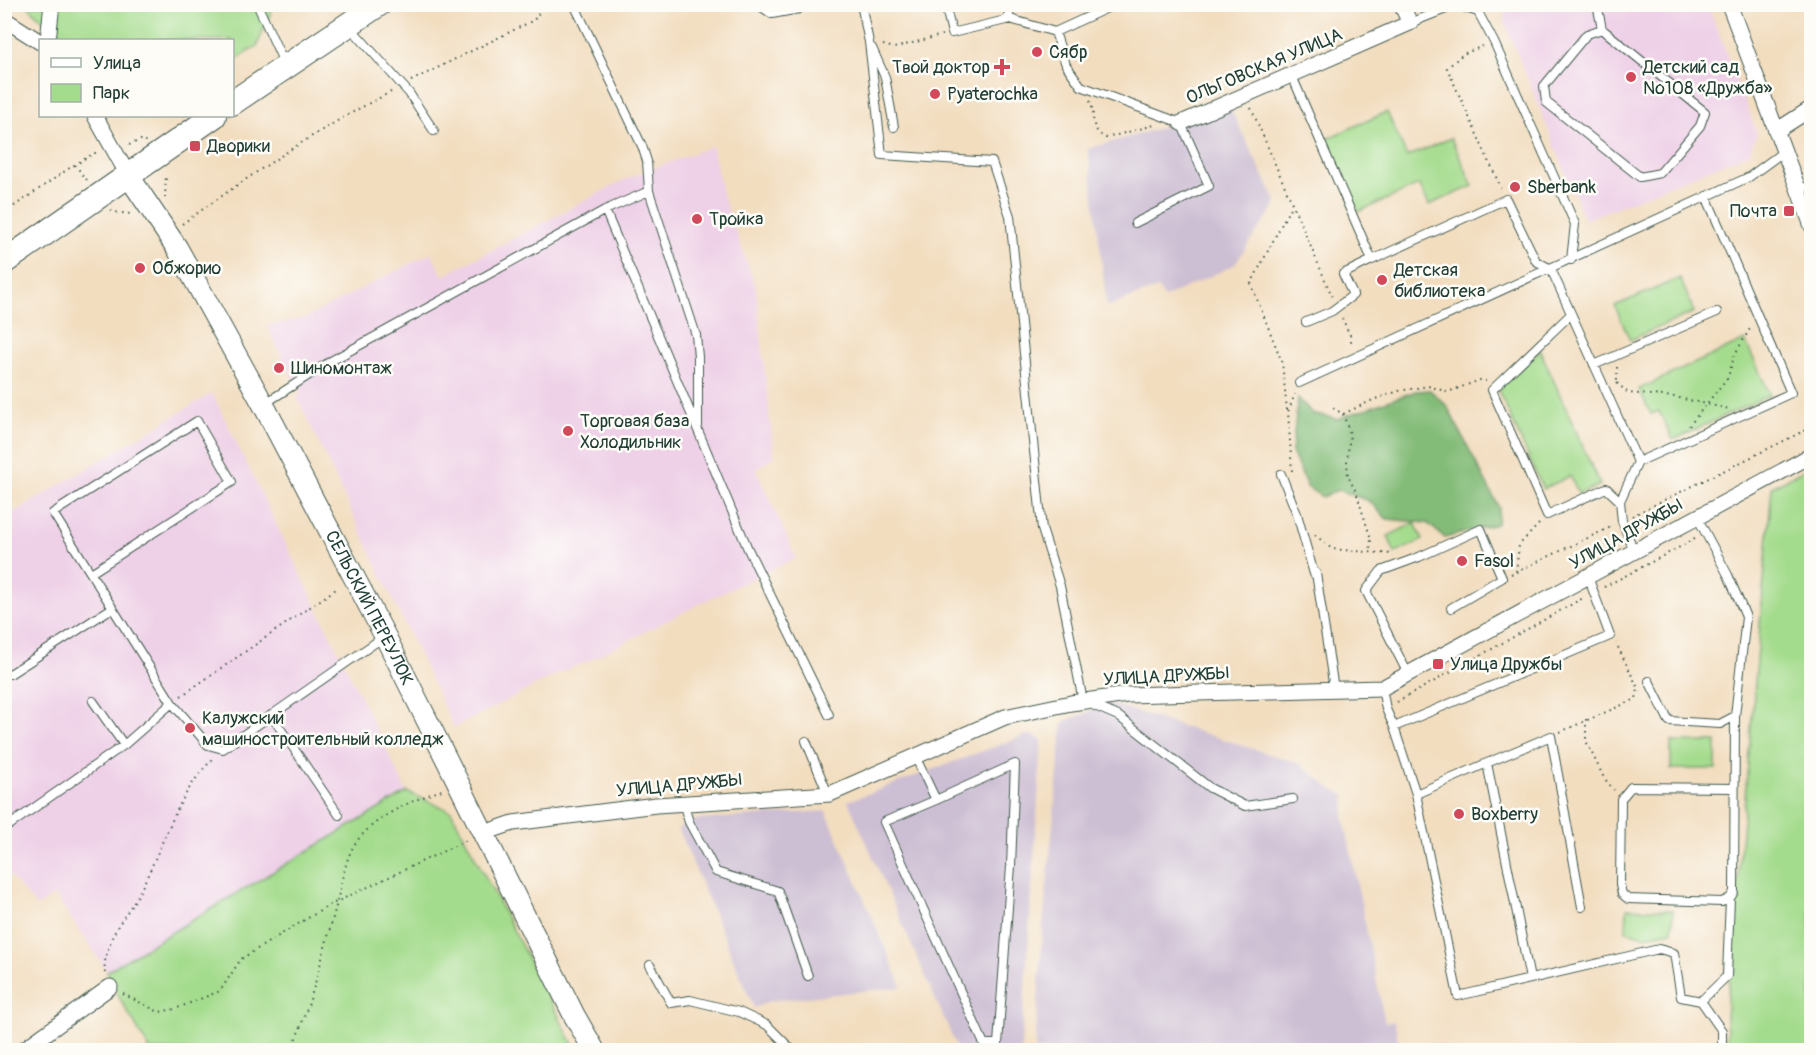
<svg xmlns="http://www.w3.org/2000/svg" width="1816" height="1055" viewBox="0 0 1816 1055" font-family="Pangolin,sans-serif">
  <rect width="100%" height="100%" fill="#fdfcf7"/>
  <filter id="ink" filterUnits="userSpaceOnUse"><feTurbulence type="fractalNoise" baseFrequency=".0167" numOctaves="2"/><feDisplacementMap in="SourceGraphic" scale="12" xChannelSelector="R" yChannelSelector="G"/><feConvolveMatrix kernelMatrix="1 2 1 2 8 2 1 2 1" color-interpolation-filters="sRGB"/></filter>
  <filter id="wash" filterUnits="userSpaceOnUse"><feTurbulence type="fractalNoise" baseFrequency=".008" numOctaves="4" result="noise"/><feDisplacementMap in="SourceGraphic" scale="24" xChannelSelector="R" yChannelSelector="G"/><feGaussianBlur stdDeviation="1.35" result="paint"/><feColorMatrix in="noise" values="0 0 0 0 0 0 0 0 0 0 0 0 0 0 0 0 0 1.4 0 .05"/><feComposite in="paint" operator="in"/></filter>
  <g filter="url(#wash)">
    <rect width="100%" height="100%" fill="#f2ddbf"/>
    <!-- built -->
    <path fill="#eed0e7" d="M1506 5H1708L1757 133 1749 153 1585 220 1504 21Z
      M712 146 722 194 756 288 774 457 756 469 796 558 703 602 586 662 563 671 454 728 297 397 301 395 267 326 305 318 431 253 443 276 624 180Z
      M212 393 407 792 107 971 55 895 37 907 5 870V518Z"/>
    <!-- industrial -->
    <path fill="#ccbed3" d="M1230 108 1277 203 1234 265 1164 298 1158 288 1107 307 1088 149Z
      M1109 703 1298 763 1332 789 1345 795 1344 818 1385 1023 1394 1021 1400 1050H1035L1042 936 1063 722Z
      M1029 734 1042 740 1021 1050H958L848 801Z
      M826 811 902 987 769 1001 754 1008 678 828 696 820Z"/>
    <!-- green -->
    <path fill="#a4dc8d" stroke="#628c60" stroke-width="1.5" d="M27 5H277L273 7 257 46 233 62 232 40H63Z
      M1387 112 1407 157 1451 138 1473 186 1429 205 1419 185 1358 212 1326 139Z
      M1680 278 1694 312 1630 340 1615 306Z
      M1745 340 1770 395 1673 440 1659 411 1651 414 1639 389Z
      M1540 350 1600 485 1579 494 1570 476 1543 489 1498 390Z
      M1811 466V1050H1728L1726 1017 1772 487Z
      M1415 523 1423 540 1395 553 1388 536Z
      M1671 742H1716V769H1671Z
      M407 792 451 811 576 1050H150L120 999 107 971Z
      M1627 908 1673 910 1672 931 1645 936 1626 931Z"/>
    <!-- forest -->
    <path fill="#83bc78" stroke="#517c56" stroke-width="1.5" d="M1430 390 1447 406 1499 508 1497 524 1445 538 1427 523 1387 519 1369 501 1338 490 1322 497 1307 487 1292 452 1298 398 1312 413 1337 419 1416 391Z"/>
  </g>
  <g filter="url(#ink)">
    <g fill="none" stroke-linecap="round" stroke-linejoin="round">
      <!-- lane casing -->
      <g stroke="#3f5549" stroke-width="10">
        <path id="lane" d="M257 4 284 63
          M574 4 642 146 647 161 649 191 696 335 698 357V426
          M757 4 772 14 799 9 806 4
          M861 4 869 42 882 155 992 162 1010 216 1042 529 1060 586 1083 701 1118 716 1210 788 1245 806 1293 799
          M945 4 952 33 1010 19 1006 4
          M1597 4 1602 29 1705 112 1700 126 1660 173 1640 177 1546 102 1544 86 1587 34 1602 29
          M1010 19 1055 32 1066 65 1081 86 1181 123 1209 186 1135 223
          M1410 23 1456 5 1478 12 1494 42 1575 224 1571 260
          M351 28 409 93 434 131
          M1055 32 1116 4
          M872 48 885 77 894 127
          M1292 76 1372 260 1506 199 1536 261 1551 269 1638 462
          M1797 191 1812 184
          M605 210 649 191
          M1571 314 1492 390 1547 515 1606 488 1620 501
          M1306 322 1332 311 1353 295 1343 274 1372 260
          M1594 365 1717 312
          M1299 383 1749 177 1783 152
          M264 404 331 361 605 210 748 549 829 715
          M1281 474 1297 514 1314 574 1316 573 1334 689
          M1634 551 1622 521 1620 501 1638 462 1791 393 1706 196
          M91 573 232 482 197 421 53 513 172 703
          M4 673 10 674 112 608
          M1408 674 1366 591 1381 571 1419 557 1481 529 1502 578 1451 608
          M1649 681 1669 721 1720 724 1735 716 1746 617 1728 575 1697 517
          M1382 688 1386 709 1394 727 1610 636 1588 577
          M93 701 124 745
          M271 715 339 815
          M1394 727 1416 794 1458 996 1659 949 1674 953 1681 997 1701 1001 1722 1031V1050
          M806 741 828 794
          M915 756 936 800 884 822 984 1044H998L1011 866 1015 764 936 800
          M1487 763 1551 736 1582 907
          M1733 788 1631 787 1621 799 1620 885 1622 894 1628 899 1722 902 1730 898 1734 892 1735 716
          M1416 794 1487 763 1530 979
          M683 803 689 822 716 872 778 891 808 976
          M4 829 124 745 172 703 208 745 223 749 382 638
          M650 965 671 1003 690 1000 739 1012 767 1025 792 1050
          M1701 1001 1727 976 1730 898"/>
      </g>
      <!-- street casing -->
      <g stroke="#3f5549" stroke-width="17">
        <path id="street" d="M1729 4 1812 226
          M4 19 40 42
          M48 40 52 4
          M95 116 128 175
          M1181 123 1410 23 1401 4
          M1776 131 1812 108
          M484 833 513 823 656 805 830 794 1005 717 1071 703 1127 695 1382 688 1812 455
          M23 1050 110 987"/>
      </g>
      <!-- secondary casing -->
      <g stroke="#3f5549" stroke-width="23">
        <g id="secondary">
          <path id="s1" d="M128 175 177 248 263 404 385 636 574 1015 594 1050"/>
        </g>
      </g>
      <!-- primary casing -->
      <g stroke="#3f5549" stroke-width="26">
        <path id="primary" d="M232 103 379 4
          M4 262 214 116"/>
      </g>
      <!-- path -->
      <path stroke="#3f5549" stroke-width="2" stroke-dasharray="1.5 4.5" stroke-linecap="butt" d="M883 45 894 48 942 35
        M1483 46 1463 54 1447 68 1501 188
        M411 81 534 20 545 4
        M1090 101C1097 117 1087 128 1106 138L1154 125
        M1251 108 1332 296
        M129 145 143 139 145 142
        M87 180 75 165 94 153H98
        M165 198 166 174
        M111 210 113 212 131 214
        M4 213 74 165
        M182 224C250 176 318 128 393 91
        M1342 318 1350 335 1352 346
        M1617 367V382
        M1617 383 1628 393 1675 397 1729 409
        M1333 408 1343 414 1375 399 1399 391 1428 386 1448 392 1480 380 1486 381
        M1287 410 1282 362 1251 284 1292 204
        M1343 414 1350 434 1347 462 1348 476 1356 492 1371 539 1370 552
        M1689 426 1728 377 1735 354 1751 327
        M1292 471 1288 412 1295 394
        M1632 516 1812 427
        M1315 535 1332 549 1391 554
        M1516 572 1613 526
        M1511 574 1516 572 1519 545 1540 523
        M1604 587 1693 540 1696 536
        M181 696 339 587
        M1397 702 1583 598
        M1586 719V741L1604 778 1614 790
        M1560 732 1636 699 1638 688 1616 643
        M105 973C103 963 108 948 112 938 119 921 132 907 140 891 163 847 177 793 213 759
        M123 994 159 1012 175 1009 220 991 241 959 298 924 330 905 467 840
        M291 1050C311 1005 322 958 335 910 340 892 345 855 357 841 377 815 413 800 442 790"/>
      <!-- lane -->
      <use href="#lane" stroke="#fff" stroke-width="8"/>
      <!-- street -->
      <use href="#street" stroke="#fff" stroke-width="15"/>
      <!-- secondary -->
      <use href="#secondary" stroke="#fff" stroke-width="21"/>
      <!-- primary -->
      <use href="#primary" stroke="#fff" stroke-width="24"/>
    </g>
  </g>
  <!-- markers -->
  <g fill="#d1495b" stroke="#fdfcf7" stroke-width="2">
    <circle cx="1037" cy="52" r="6"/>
    <path d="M999 58h6v6h6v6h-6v6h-6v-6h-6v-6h6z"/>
    <circle cx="1631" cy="77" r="6"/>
    <circle cx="935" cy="94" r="6"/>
    <rect x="189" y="140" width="12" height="12" rx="3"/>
    <circle cx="1515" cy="187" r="6"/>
    <rect x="1783" y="205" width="12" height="12" rx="3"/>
    <circle cx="697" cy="219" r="6"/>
    <circle cx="140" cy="268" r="6"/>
    <circle cx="1382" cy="280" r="6"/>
    <circle cx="279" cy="368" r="6"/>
    <circle cx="568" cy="431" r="6"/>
    <circle cx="1462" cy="561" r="6"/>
    <rect x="1432" y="658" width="12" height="12" rx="3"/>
    <circle cx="190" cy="728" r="6"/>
    <circle cx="1459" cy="814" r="6"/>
  </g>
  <g text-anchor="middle" stroke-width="5" stroke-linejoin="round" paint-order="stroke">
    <!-- poi labels -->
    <g font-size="18" fill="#1f3d34" stroke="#fdfcf7" text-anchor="start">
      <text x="1049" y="58">Сябр</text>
      <text x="990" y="73" text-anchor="end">Твой доктор</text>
      <text x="1643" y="73">Детский сад<tspan x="1643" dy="21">№108 «Дружба»</tspan></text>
      <text x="947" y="100">Pyaterochka</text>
      <text x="207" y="152">Дворики</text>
      <text x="1527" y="193">Sberbank</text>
      <text x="1777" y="217" text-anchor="end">Почта</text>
      <text x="709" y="225">Тройка</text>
      <text x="152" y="274">Обжорио</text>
      <text x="1394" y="276">Детская<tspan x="1394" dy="21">библиотека</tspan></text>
      <text x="291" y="374">Шиномонтаж</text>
      <text x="580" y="427">Торговая база<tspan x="580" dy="21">Холодильник</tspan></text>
      <text x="1474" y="567">Fasol</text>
      <text x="1450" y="670">Улица Дружбы</text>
      <text x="202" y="724">Калужский<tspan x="202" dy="21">машиностроительный колледж</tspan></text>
      <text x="1471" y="820">Boxberry</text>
    </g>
    <!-- street labels -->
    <g font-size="18" fill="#1f3d34" stroke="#fdfcf7">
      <text transform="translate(1264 66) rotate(-23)" y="6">ОЛЬГОВСКАЯ УЛИЦА</text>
      <text transform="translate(1626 534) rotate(-29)" y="6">УЛИЦА ДРУЖБЫ</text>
      <text dy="6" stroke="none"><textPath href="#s1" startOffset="496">СЕЛЬСКИЙ ПЕРЕУЛОК</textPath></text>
      <text transform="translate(1166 676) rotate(-3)" y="6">УЛИЦА ДРУЖБЫ</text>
      <text transform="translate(679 785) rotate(-5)" y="6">УЛИЦА ДРУЖБЫ</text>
    </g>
  </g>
  <!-- margin -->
  <rect width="1816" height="1055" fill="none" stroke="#fdfcf7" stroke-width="24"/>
  <!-- legend -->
  <rect x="39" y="39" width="195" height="78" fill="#fdfcf7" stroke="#a4b0a9" stroke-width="1.5"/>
  <rect x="51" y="58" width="30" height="9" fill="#ffffff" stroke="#a4b0a9" stroke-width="1.5"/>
  <text x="93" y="69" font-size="18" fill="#1f3d34">Улица</text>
  <rect x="51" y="84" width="30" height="18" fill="#a4dc8d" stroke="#a4b0a9" stroke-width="1.5"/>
  <text x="93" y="99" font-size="18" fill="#1f3d34">Парк</text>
</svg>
